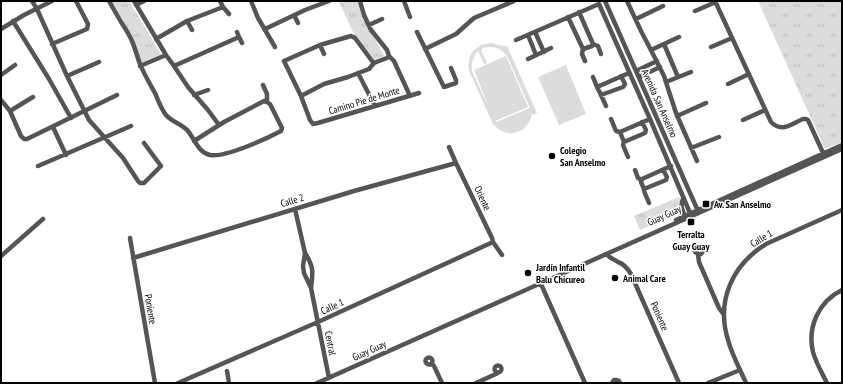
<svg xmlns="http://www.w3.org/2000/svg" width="843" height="384" viewBox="0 0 843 384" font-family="'PT Sans Narrow',sans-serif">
  <defs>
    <pattern id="grass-tufts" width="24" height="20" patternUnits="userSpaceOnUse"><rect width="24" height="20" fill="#dcdcdc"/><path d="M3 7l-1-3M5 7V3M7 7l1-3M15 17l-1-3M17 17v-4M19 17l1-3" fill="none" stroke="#bbb"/></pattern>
  </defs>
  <rect width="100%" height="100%" fill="#fff"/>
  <!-- grass -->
  <path fill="url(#grass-tufts)" d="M112 1H129L161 54 141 63 134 41Z
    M338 1H358L370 31 385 57 373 62 354 34 339 2Z
    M758 1H842V142L825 149Z
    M679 197 680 200 677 206 681 213 640 230 634 216Z"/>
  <!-- pitch -->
  <path fill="#dcdcdc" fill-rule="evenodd" d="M491 43C497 44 501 47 507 46L537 113 533 115 532 114C528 134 506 140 493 124L470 73 468 66 470 56 473 51 481 45ZM489 47C497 47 502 50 507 56L530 108 496 122 495 121 528 107 506 56 474 70 490 110 472 71C471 63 473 57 478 51L484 64 487 63 481 50 483 48Z
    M566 65 586 114 559 125 538 77Z"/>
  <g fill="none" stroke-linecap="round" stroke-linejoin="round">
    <!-- minor -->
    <path stroke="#555" stroke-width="4.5" d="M32 1 37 9 67 76 89 120 123 158 138 181 140 183H144L161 166 144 143
      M109 1C113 8 117 15 121 22 125 28 129 34 132 41 135 48 137 56 140 64 144 74 150 84 155 93 158 100 161 109 166 115 172 122 182 124 188 131 195 140 198 152 210 155 225 158 268 138 281 131L282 128 270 104 267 102 264 101 224 122 194 141
      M134 1 166 55 174 66 188 87 208 110 219 125
      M220 1 223 7 229 14
      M251 1 258 18 275 47
      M360 1 364 15 371 30 387 50 389 56 394 61 410 96
      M404 1 410 17
      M605 1 698 211
      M627 1 641 31 654 56 664 76 676 113 697 161
      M715 1 771 122C782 133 791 124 803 119H806L808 120 824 155
      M136 5 144 1
      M695 11 716 2
      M579 12 593 44 598 46 601 54
      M294 15 298 23
      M568 17 583 49 582 54 585 61
      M636 19 663 6
      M13 21 49 79 71 118
      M187 21 192 30
      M369 25 382 19
      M1 29 24 15 52 1
      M265 29 305 10 329 1
      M237 32 239 37 242 43
      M417 32 444 87 456 83V80L451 68
      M535 32 544 52
      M528 35 536 55
      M156 39 187 21 223 7
      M516 40 599 4 650 119 690 213
      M52 44 87 29 88 24 76 1
      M664 44 678 77
      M320 45 324 54
      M711 47 732 38
      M425 49 456 34 474 18 514 1
      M583 49 592 46 593 44
      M651 50 679 37
      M528 59 551 48
      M374 63 372 61 355 38 351 36 320 45 284 61 301 96 310 120 313 124 318 123 419 93
      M140 66 166 55
      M174 66 239 37
      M636 71 657 61
      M358 73 375 106
      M1 75 15 65
      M67 76 99 62
      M621 76 625 84 623 87 601 95 597 87 629 73
      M593 77 597 87
      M639 77 660 67
      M666 82 691 72
      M728 84 749 74
      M263 85 267 94V102
      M194 95 208 90
      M601 95 606 106
      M301 96 324 84 348 77 369 69 374 63 387 58 389 56
      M1 100 10 111 21 136 24 139H27L117 95
      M10 111 33 97
      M677 116 706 103
      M611 119 616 131 620 132
      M743 120 765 110
      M642 122 646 130 645 133 624 142 620 132 650 119
      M53 127 66 155
      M624 142 623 145 628 157
      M449 147 456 163 492 238 493 242 502 255
      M691 148 719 137
      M38 166 131 126
      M635 170 638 178 642 180
      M663 170 667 177 666 180 644 189 641 182 642 179 671 166
      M644 189V191L649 203
      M683 199C680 205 682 209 685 216
      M295 209 305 253 303 266 304 273 311 288 329 378
      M676 220 842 145
      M130 238 155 383
      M305 253C314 267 313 272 311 288
      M607 254C610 259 614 259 618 262 624 264 628 269 631 274L679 383
      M698 254H701L703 251 702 249 700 247 696 248 695 252 698 254 699 262 719 308 724 315
      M1 256 43 219
      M133 258 354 191 456 163
      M541 284 585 383
      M425.5 361a3.5 3.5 0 1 1 7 0a3.5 3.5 0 1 1-7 0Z
      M432 364 434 366 442 383
      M494.5 369a3.5 3.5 0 1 1 7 0a3.5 3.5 0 1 1-7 0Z
      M227 371 229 383
      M178 383 318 322 493 242
      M317 383 842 149
      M476 383 498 373
      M612 383 614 380H616L619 381 620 383
      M708 383 740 370
      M746 383C740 369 732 355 728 340 716 301 732 265 766 244L842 210
      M827 383C822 373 816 363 813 352 807 327 819 301 842 290"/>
  </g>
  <!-- markers -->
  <g fill="#000" stroke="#fff" stroke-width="1.5">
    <circle cx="552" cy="156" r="4"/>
    <rect x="702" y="200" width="8" height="8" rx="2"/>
    <rect x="687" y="218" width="8" height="8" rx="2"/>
    <circle cx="528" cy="273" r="4"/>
    <circle cx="615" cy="278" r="4"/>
  </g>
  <g text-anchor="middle" stroke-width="3" stroke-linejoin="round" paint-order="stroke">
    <!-- street labels -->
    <g font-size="10" fill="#000" stroke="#fff">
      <text transform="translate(364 100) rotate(-17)" y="4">Camino Pie de Monte</text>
      <text transform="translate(660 103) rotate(66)" y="4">Avenida San Anselmo</text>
      <text transform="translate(483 198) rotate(65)" y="4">Oriente</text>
      <text transform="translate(292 200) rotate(-17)" y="4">Calle 2</text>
      <text transform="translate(664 215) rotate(-24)" y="4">Guay Guay</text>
      <text transform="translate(761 238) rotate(-31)" y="4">Calle 1</text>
      <text transform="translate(332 306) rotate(-25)" y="4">Calle 1</text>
      <text transform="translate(151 309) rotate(80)" y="4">Poniente</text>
      <text transform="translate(660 316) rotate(66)" y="4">Poniente</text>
      <text transform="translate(331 343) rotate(79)" y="4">Central</text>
      <text transform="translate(369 350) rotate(-24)" y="4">Guay Guay</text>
    </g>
    <!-- poi labels -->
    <g font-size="10" font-weight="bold" fill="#000" stroke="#fff" text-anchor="start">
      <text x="560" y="154">Colegio<tspan x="560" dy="12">San Anselmo</tspan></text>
      <text x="714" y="208">Av. San Anselmo</text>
      <text x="691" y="238" text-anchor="middle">Terralta<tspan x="691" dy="12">Guay Guay</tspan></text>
      <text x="536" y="271">Jardín Infantil<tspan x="536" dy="12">Balu Chicureo</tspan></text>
      <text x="623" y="282">Animal Care</text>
    </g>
  </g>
  <!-- border -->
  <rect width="843" height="384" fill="none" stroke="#000000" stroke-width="4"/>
</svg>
